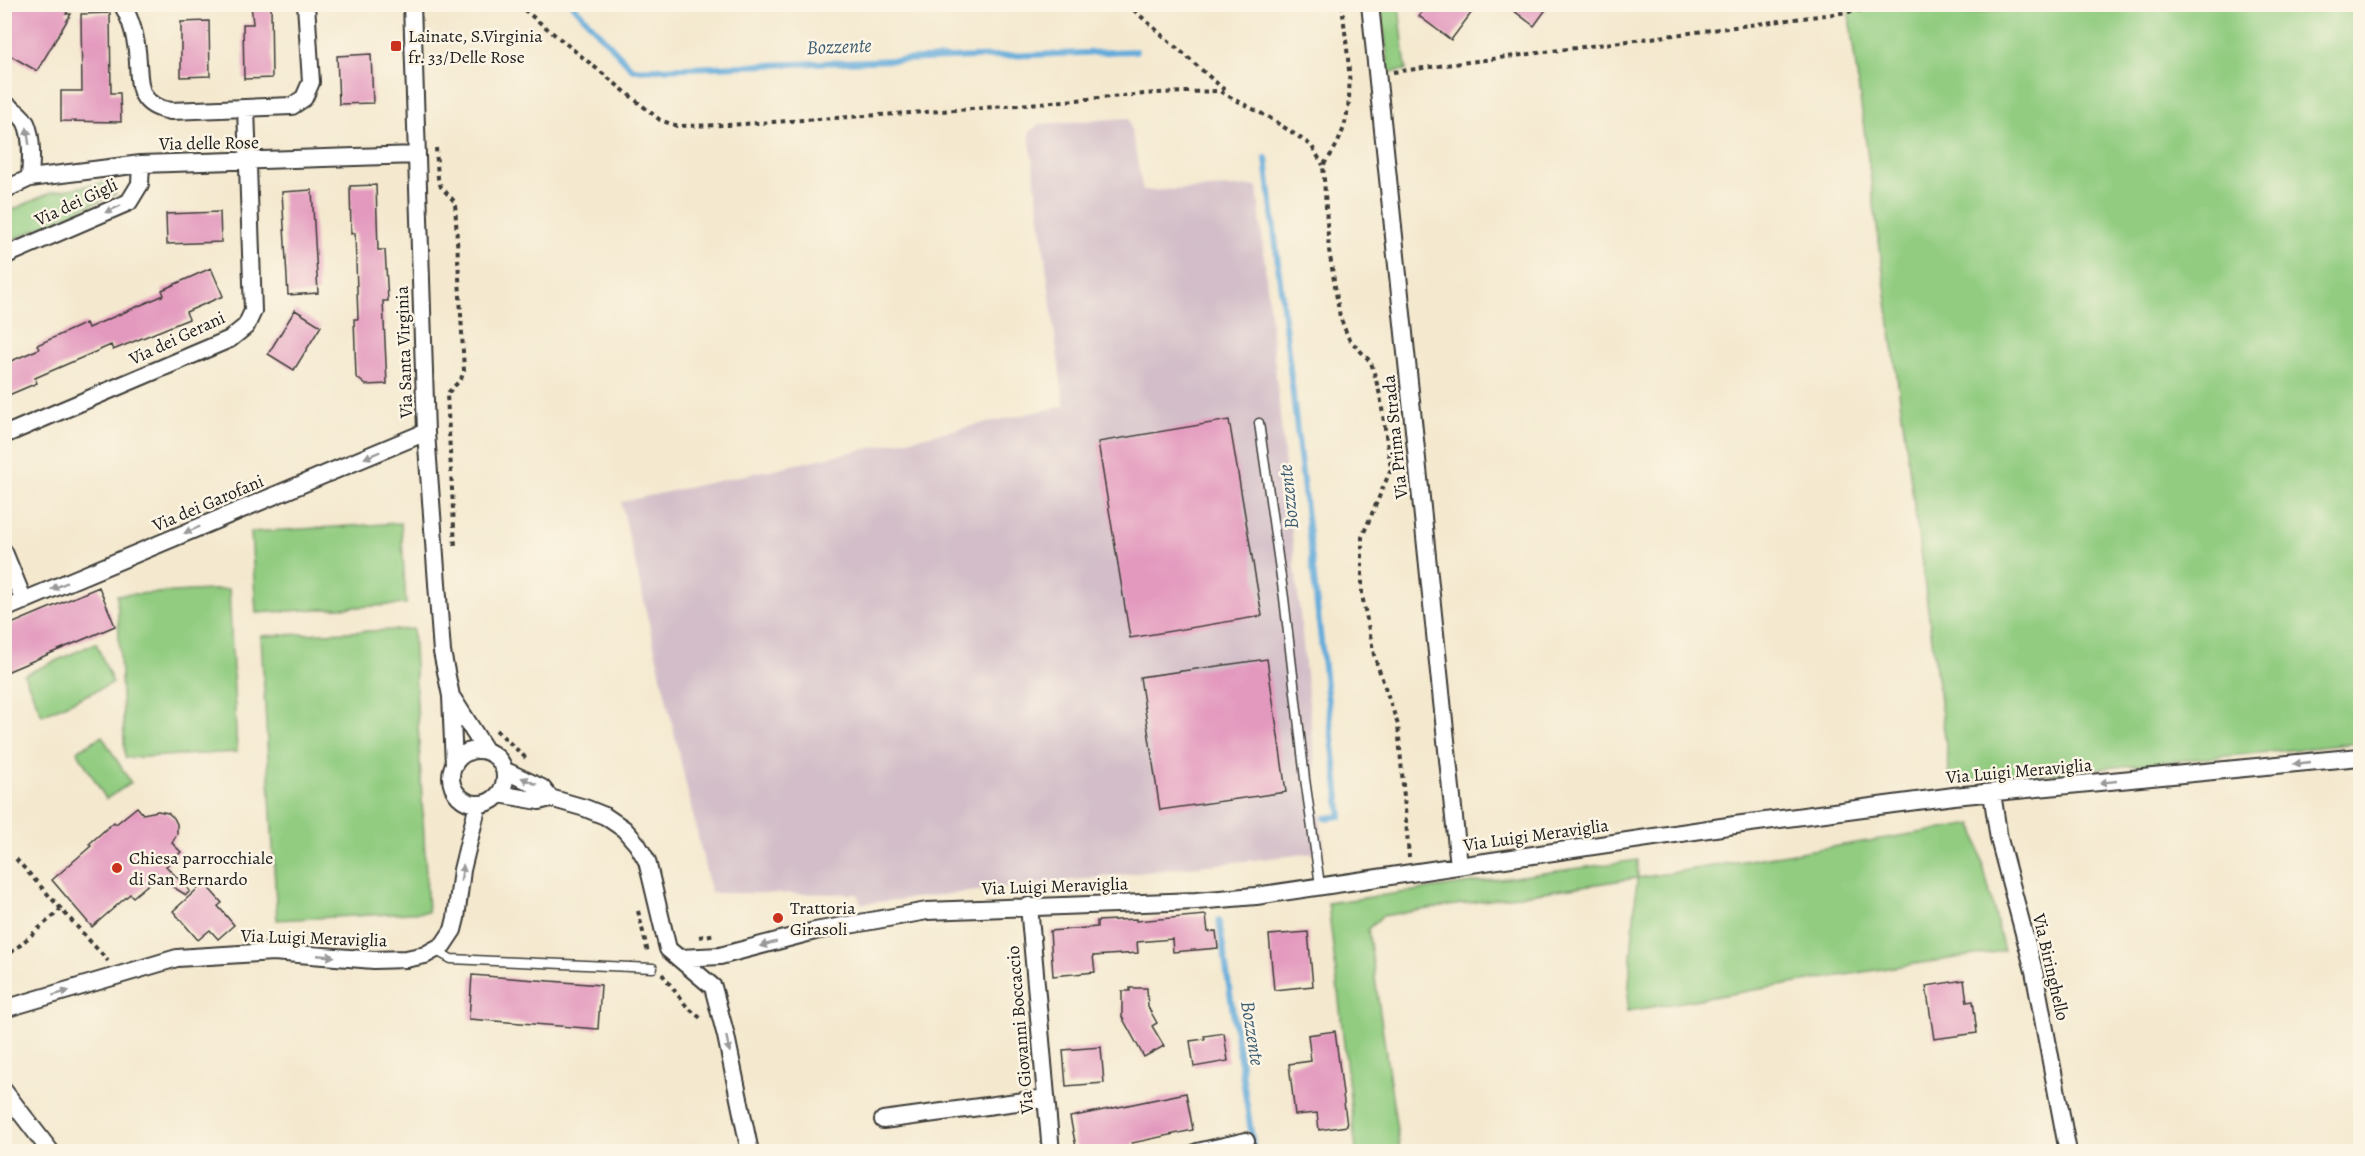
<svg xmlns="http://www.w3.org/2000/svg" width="2365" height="1156" viewBox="0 0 2365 1156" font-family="Alegreya,serif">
  <rect width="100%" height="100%" fill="#fcf5e5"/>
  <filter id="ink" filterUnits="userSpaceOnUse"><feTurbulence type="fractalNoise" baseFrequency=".0167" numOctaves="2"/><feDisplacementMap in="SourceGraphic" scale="12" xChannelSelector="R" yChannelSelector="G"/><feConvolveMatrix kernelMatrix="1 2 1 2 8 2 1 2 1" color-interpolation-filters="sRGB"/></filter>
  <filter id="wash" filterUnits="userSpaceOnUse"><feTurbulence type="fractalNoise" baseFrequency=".008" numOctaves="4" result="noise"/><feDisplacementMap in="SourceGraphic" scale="24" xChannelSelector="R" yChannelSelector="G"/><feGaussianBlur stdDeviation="1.35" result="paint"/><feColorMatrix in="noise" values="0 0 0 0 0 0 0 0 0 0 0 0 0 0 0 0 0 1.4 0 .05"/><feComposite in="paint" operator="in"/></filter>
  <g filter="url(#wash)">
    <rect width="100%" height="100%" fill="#f4e9cf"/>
    <!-- industrial -->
    <path fill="#d2bdc8" d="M1129 118 1143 191 1257 186 1324 852 861 904 857 894 711 893 621 502 1064 406 1029 133 1039 124Z"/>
    <!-- green -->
    <path fill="#91cc80" stroke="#56744e" stroke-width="1.5" d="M1878 4 1965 5 1968 14 2037 4 2360 5V743L1951 783 1848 8Z
      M1381 5H1399L1406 70 1389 72Z
      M112 181 116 194 5 243V213L52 192Z
      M401 523 406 604 256 613 251 532Z
      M229 589 237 752 125 758 117 595Z
      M413 629 428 912 277 920 261 636Z
      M96 643 113 683 42 715 24 675Z
      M102 736 131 783 106 799 77 751Z
      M1973 824 2004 951 1894 967 1627 1011 1637 878 1382 916 1368 929 1400 1151H1356L1328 903 1637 860 1638 878Z"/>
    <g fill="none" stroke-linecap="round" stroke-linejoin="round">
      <!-- stream -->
      <path stroke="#63abda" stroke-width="6" d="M572 4 633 70 1136 51
        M1266 158 1341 816 1325 818
        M1219 920 1254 1152"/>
    </g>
    <g id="blocks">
      <!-- building -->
      <path fill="#e399be" d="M4 4H72L66 14H71L37 71 4 52Z
        M251 4H271L272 78 244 79 243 24H253Z
        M1428 4H1478L1451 40 1419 16Z
        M1505 4H1550L1534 26Z
        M110 13 111 93H120L121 122 61 121V91H82L81 14Z
        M209 21 210 76 181 77V22Z
        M371 54 373 103 339 104 337 56Z
        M376 185 378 250H385L388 301H383L387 384 366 385 356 377 354 319H358L355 233 351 234 350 186Z
        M312 190 318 293 288 295 282 192Z
        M220 212 221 242 167 244 166 214Z
        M211 268 223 296 186 312 189 319 113 350 111 345 35 378 37 383 4 397V364L39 349 37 345 86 323 88 328 164 295 162 290Z
        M295 310 321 326 294 370 268 354Z
        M1229 420 1262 616 1130 638 1098 442Z
        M99 587 115 626 4 673V627Z
        M1267 659 1286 792 1160 810 1140 677Z
        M137 807 143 814 158 811 168 813 174 818 177 824V834L172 843 181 852 166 866 190 891 186 895 157 877 133 897 130 894 92 927 52 880 91 846 89 844 114 822 116 824Z
        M204 883 222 903 218 906 234 925 218 939 210 930 198 940 173 911Z
        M1206 915 1208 932 1216 931 1218 948 1173 952 1172 939 1137 942 1138 953 1093 956 1095 972 1053 976 1050 931 1097 927V921L1136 919V921Z
        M1308 932 1313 986 1274 990 1269 935Z
        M472 975 601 985 598 1029 469 1019Z
        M1964 980 1967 1002 1973 1001 1977 1033 1934 1039 1926 986Z
        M1130 988H1147L1148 1007 1157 1023 1152 1026 1164 1046 1144 1057 1122 1017V991H1130Z
        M1335 1031 1347 1126 1319 1130 1317 1113 1295 1115 1289 1064 1311 1061 1308 1035Z
        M1224 1033 1228 1061 1194 1067 1190 1041 1205 1039 1204 1036Z
        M1101 1047 1104 1083 1066 1086 1063 1050Z
        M1186 1093 1193 1130 1132 1143V1145L1101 1152H1077L1070 1117Z"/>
    </g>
  </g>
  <g filter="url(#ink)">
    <use href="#blocks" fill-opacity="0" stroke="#3c3b37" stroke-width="1.5"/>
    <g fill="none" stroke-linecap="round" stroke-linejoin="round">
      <!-- lane casing -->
      <g stroke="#3c3b37" stroke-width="11">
        <path id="lane" d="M1259 423 1284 598 1305 779 1320 885
          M435 950 451 959 653 968"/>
      </g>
      <!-- street casing -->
      <g stroke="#3c3b37" stroke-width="20">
        <path id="street" d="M122 4C129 16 134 31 136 44 142 75 130 105 171 111L292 106 304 98 311 82 306 4
          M412 4 426 432 442 652 451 696 454 765
          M1370 4 1459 866
          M4 103C12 109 22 115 26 123 33 138 31 163 30 178
          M4 190 30 178 141 164 417 155
          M4 256 129 202 140 184 141 164
          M4 435 230 339 246 326 253 311 246 108
          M4 552 24 601
          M4 609 426 432
          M453 699 486 751
          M451 777a27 27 0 1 1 54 0a27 27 0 1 1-54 0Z
          M504 770 542 788 550 798
          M1992 793 1999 839 2034 971 2068 1152
          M499 794 539 801 550 798 585 808 605 816 624 829 637 844 647 861 668 949 713 987 726 1036 750 1152
          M1029 906 1051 1152
          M680 958 720 956 815 931 927 911 1196 901 1256 896 1735 825 1954 796 2360 757
          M4 1009 177 958 273 952 374 960 406 959 425 955 443 945 453 930 456 918 462 870 478 804
          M4 1091 51 1152
          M883 1120 1046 1098
          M1197 1152 1246 1141"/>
      </g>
      <!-- path -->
      <path stroke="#3c3b37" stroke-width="4" stroke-dasharray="4.5 4.5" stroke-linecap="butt" d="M517 4 660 120 677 126 728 125 971 109 1157 93 1219 91 1270 118 1311 145 1323 165
        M1127 4 1228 93
        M1342 4C1347 61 1363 118 1323 165L1329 250 1340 317 1349 339 1371 362 1380 395 1391 469 1362 537V595L1374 655 1398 725 1409 857
        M1960 4 1962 9 1997 4
        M1393 72 1909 4
        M436 148 438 178 441 187 455 202 464 371 461 379 447 394 455 547
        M496 730 528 760
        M16 859 108 961
        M638 911 648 953
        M699 937 716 934
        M4 959 61 909
        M662 974 687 1007 703 1020"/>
      <!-- lane -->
      <use href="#lane" stroke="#fff" stroke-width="8"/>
      <!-- street -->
      <use href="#street" stroke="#fff" stroke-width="16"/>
    </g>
    <!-- one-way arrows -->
    <defs><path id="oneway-solid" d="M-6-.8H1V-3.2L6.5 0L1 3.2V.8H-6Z" transform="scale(1.5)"/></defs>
    <g fill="#999">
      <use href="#oneway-solid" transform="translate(28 136) rotate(-98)"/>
      <use href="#oneway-solid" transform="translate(113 209) rotate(156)"/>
      <use href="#oneway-solid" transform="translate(372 455) rotate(157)"/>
      <use href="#oneway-solid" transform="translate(192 530) rotate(157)"/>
      <use href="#oneway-solid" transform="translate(59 586) rotate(157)"/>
      <use href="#oneway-solid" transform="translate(2302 763) rotate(174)"/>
      <use href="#oneway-solid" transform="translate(529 781) rotate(-155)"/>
      <use href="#oneway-solid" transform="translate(2108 782) rotate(174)"/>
      <use href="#oneway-solid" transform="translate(462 873) rotate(-82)"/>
      <use href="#oneway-solid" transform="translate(768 944) rotate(165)"/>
      <use href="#oneway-solid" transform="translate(326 956) rotate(5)"/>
      <use href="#oneway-solid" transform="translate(61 993) rotate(-17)"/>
      <use href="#oneway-solid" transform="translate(728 1044) rotate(78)"/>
    </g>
  </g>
  <!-- markers -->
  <g fill="#c8321e" stroke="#fcf5e5" stroke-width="2">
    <rect x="390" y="40" width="12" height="12" rx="3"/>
    <circle cx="117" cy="868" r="6"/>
    <circle cx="778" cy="918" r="6"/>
  </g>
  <g text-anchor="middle" stroke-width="5" stroke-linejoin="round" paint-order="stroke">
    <!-- poi labels -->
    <g font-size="18" fill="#1c1c1c" stroke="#fcf5e5" text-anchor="start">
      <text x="408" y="42">Lainate, S.Virginia<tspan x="408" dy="21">fr. 33/Delle Rose</tspan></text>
      <text x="129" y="864">Chiesa parrocchiale<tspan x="129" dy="21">di San Bernardo</tspan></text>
      <text x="790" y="914">Trattoria<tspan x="790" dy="21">Girasoli</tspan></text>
    </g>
    <!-- street labels -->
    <g font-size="18" fill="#1c1c1c" stroke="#fcf5e5">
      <text transform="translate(209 143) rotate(-1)" y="6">Via delle Rose</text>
      <text transform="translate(76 202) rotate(-25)" y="6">Via dei Gigli</text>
      <text transform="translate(177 338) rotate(-25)" y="6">Via dei Gerani</text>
      <text transform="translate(404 352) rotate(-92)" y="6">Via Santa Virginia</text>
      <text transform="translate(1395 437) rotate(-96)" y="6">Via Prima Strada</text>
      <text transform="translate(208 503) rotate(-23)" y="6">Via dei Garofani</text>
      <text transform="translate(2019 771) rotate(-5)" y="6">Via Luigi Meraviglia</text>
      <text transform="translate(1536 835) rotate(-8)" y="6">Via Luigi Meraviglia</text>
      <text transform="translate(1055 886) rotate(-2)" y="6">Via Luigi Meraviglia</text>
      <text transform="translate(314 938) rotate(2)" y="6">Via Luigi Meraviglia</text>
      <text transform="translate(2051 967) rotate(77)" y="6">Via Biringhello</text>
      <text transform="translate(1020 1030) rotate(-95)" y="6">Via Giovanni Boccaccio</text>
    </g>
    <!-- water labels -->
    <g font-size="20" font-style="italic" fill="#3c5c71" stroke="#fcf5e5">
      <text transform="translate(839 46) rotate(-2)" y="7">Bozzente</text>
      <text transform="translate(1288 497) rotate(-96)" y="7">Bozzente</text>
      <text transform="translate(1253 1033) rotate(81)" y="7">Bozzente</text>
    </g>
  </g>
  <!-- margin -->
  <rect width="2365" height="1156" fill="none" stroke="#fcf5e5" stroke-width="24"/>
</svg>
